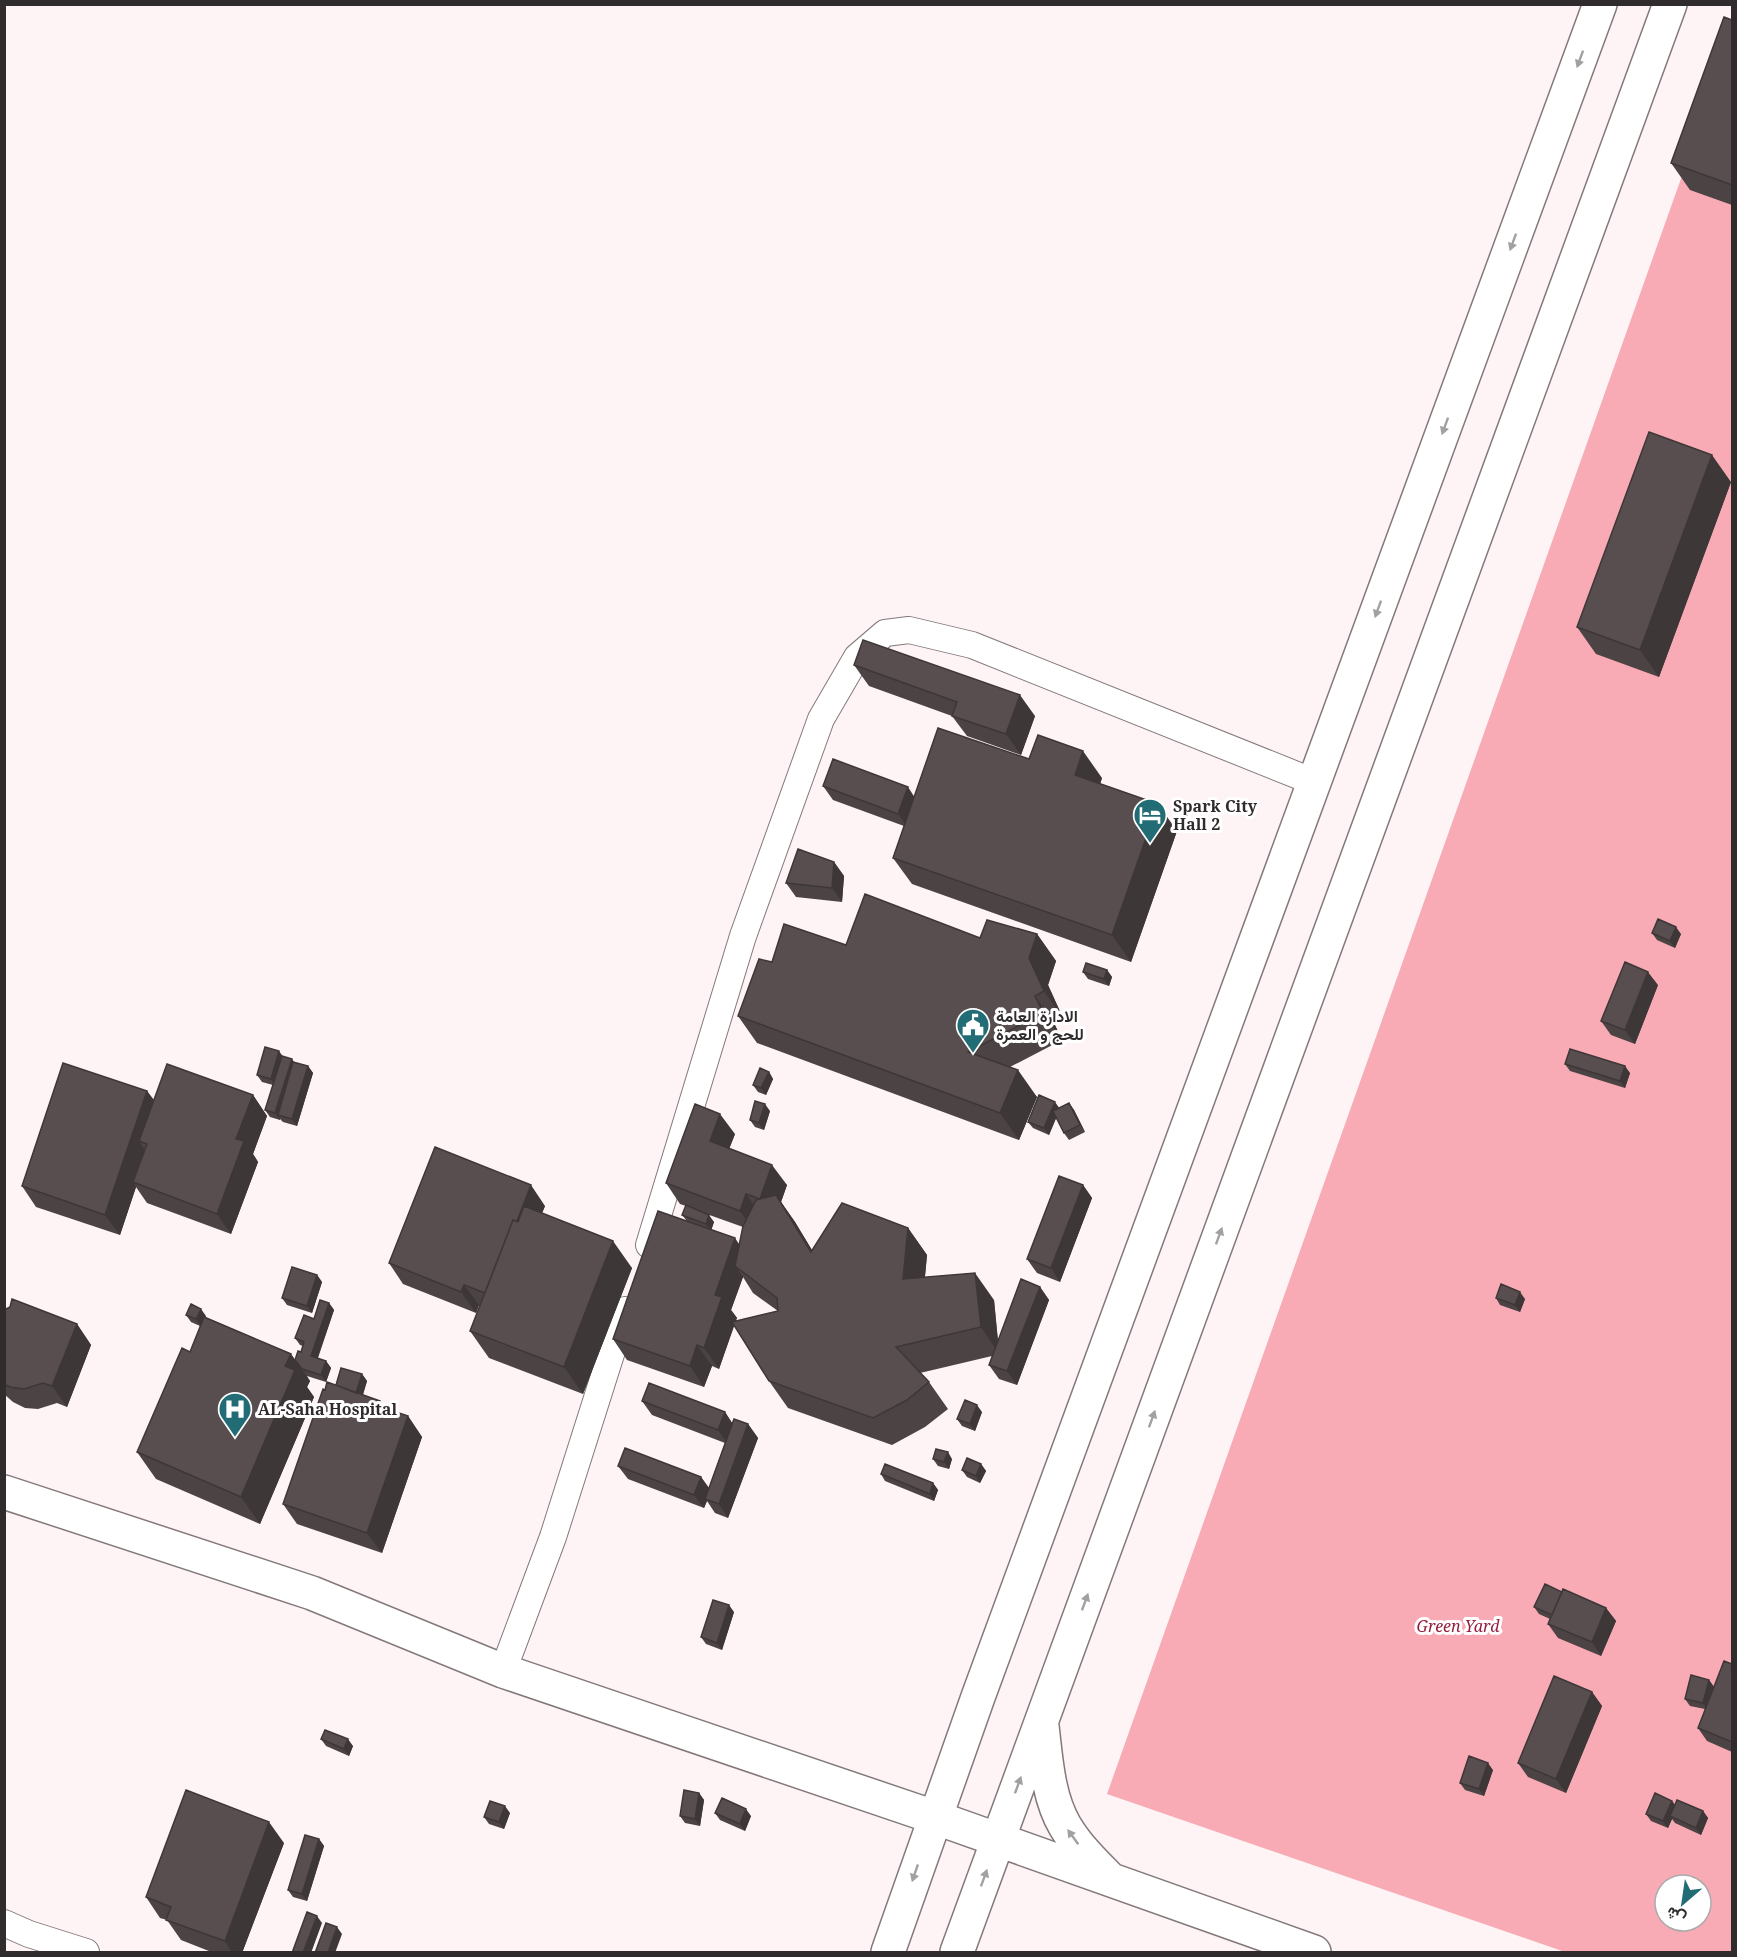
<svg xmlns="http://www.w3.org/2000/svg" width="1737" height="1957" viewBox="0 0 1737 1957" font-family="'Noto Serif',Vazirmatn,serif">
  <rect width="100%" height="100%" fill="#fef4f5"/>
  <!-- green -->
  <path fill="#f8abb4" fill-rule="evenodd" d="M1732 35V1952H1565L1107 1794ZM1665 1885H1701V1921H1665Z"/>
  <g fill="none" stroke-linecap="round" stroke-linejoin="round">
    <!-- minor casing -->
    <g stroke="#84797a" stroke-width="28">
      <path id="minor" d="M649 1245 743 936 821 719 857 657 885 633 909 630 972 645 1314 782
        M503 1671 553 1537 625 1310
        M4 1923 29 1934 86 1952"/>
    </g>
    <!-- tertiary casing -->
    <g stroke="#84797a" stroke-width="36">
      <path id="tertiary" d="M4 1492 312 1593 503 1671 934 1817 1314 1952
        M1042 1726C1046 1760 1048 1797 1065 1826 1077 1846 1092 1861 1108 1877
        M888 1952 978 1697 1600 4
        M957 1952 1670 4"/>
    </g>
    <!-- minor -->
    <use href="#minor" stroke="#fff" stroke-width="26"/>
    <!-- tertiary -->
    <use href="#tertiary" stroke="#fff" stroke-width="33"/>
  </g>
  <!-- wall -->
  <path fill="#4c4344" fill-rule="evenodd" d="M1732 20V205L1690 190 1671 163Z
    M1731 482 1659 677 1596 654 1577 627Z
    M854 665 1035 716 1021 755 967 736 952 716 869 686Z
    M1029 759 1102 778 1100 784 1177 831 1131 962 912 884 893 858 904 826 833 800 823 786 914 796Z
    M834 862 844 876 842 902 796 897 786 883Z
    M1652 933 1681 934 1675 948 1657 940Z
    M1037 934 1056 961 1048 985 1063 1018 1054 1023 1062 1040 1010 1067 1037 1097 1019 1140 757 1043 738 1016 772 962 980 938Z
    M1107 970 1112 977 1109 986 1088 979 1083 972Z
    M1658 985 1635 1044 1611 1035 1601 1021Z
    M282 1056 295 1063 308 1066 313 1073 297 1126 283 1122 280 1119V1120L270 1117 265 1110 273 1085 262 1082 257 1075Z
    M1565 1064 1630 1073 1625 1088 1570 1071Z
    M769 1072 773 1079 766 1095 758 1092 753 1085Z
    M147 1091 154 1100 253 1095 267 1116 253 1154 258 1162 231 1234 147 1203 136 1187 120 1235 36 1207 22 1186Z
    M1069 1103 1074 1110 1085 1132 1069 1140 1064 1133 1056 1118 1049 1135 1033 1128 1028 1122Z
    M770 1111 764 1130 755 1127 750 1120Z
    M735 1134 729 1149 787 1185 781 1202 795 1222 812 1250 908 1228 927 1255 925 1277 994 1300 998 1340 1040 1287 1049 1300 1017 1385 999 1379 989 1365 992 1356 920 1373 929 1382 948 1409 925 1427 892 1445 788 1408 769 1381 734 1325 719 1369 712 1366 704 1387 627 1360 613 1339 687 1221 682 1215 686 1206 680 1204 666 1183ZM701 1212 743 1227 739 1244 711 1230 714 1222ZM743 1277 753 1293 778 1311 735 1321 737 1318 731 1310Z
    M1083 1185 1092 1198 1060 1282 1037 1273 1027 1259Z
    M545 1206 542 1213 632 1268 583 1394 489 1358 470 1331 480 1306 479 1305 476 1313 403 1284 389 1263Z
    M317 1275 322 1282 312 1313 287 1305 282 1298Z
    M1496 1298 1525 1299 1520 1312 1500 1305Z
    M329 1303 334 1310 318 1358 326 1361 331 1368 326 1382 307 1376 310 1381 307 1387 314 1397 260 1524 156 1479 137 1452 190 1352 200 1326 191 1322 186 1315 206 1316 205 1317 291 1354 295 1360 301 1352 303 1346 300 1345 295 1338Z
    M4 1310 77 1324 91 1345 67 1407 57 1403 38 1409 25 1408 13 1402 4 1394Z
    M362 1374 367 1381 363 1395 385 1409 408 1416 422 1437 382 1553 297 1524 283 1504 325 1390Z
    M642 1401 725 1412 732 1423 748 1424 758 1438 728 1518 715 1513 707 1501 704 1508 628 1479 618 1466 701 1477 709 1488 725 1443 652 1415Z
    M982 1412 975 1431 962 1426 957 1419Z
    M933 1459H952L949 1469 938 1466Z
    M981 1464 986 1471 980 1483 967 1477 962 1470Z
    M881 1474 933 1483 938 1490 934 1501 885 1481Z
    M1562 1592 1606 1608 1616 1621 1601 1656 1558 1638 1548 1624 1550 1619 1539 1614 1534 1607Z
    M734 1612 722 1650 706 1644 701 1637Z
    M1732 1664V1752L1707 1741 1698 1728 1705 1709 1690 1706 1685 1699 1709 1680 1714 1687Z
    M1592 1692 1602 1706 1566 1793 1528 1777 1518 1763Z
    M321 1739 353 1746 349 1756 326 1746Z
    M1493 1770 1484 1796 1465 1790 1460 1783Z
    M699 1793 704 1800 700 1826 685 1823 680 1816Z
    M1672 1801 1675 1805 1703 1811 1708 1818 1701 1835 1675 1823 1672 1819 1668 1828 1651 1821 1646 1814Z
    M510 1813 504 1829 489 1824 484 1817Z
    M715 1813 751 1816 745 1831 720 1820Z
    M319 1839 324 1846 307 1901 293 1897 288 1890Z
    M284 1843 242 1953H214L181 1940 167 1920 160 1918 146 1897Z"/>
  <!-- shaded-wall -->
  <path fill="#3e3737" d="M1712 455 1731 482 1659 677 1640 650Z
    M1020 695 1035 716 1021 755 1006 734Z
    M1083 751 1102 778 1094 802 1075 775Z
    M908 787 917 801 908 827 898 814Z
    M1158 804 1177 831 1131 962 1112 935Z
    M834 862 844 876 842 902 832 888Z
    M1676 927 1681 934 1675 948 1670 941Z
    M1037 934 1056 961 1048 985 1063 1018 1044 991 1029 958Z
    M1107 970 1112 977 1109 986 1104 979Z
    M1648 972 1658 985 1635 1044 1625 1030Z
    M1035 996 1054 1023 1062 1040 1043 1013Z
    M279 1051 284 1058 276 1086 271 1079Z
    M292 1059 297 1066 278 1115 280 1119V1120L275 1113Z
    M308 1066 313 1073 297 1126 292 1119Z
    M1625 1066 1630 1073 1625 1088 1620 1081Z
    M1018 1070 1037 1097 1019 1140 1000 1113Z
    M769 1072 773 1079 766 1095 761 1088Z
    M147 1091 162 1112 147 1144 139 1141 147 1154 133 1182 136 1187 120 1235 105 1215Z
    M253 1095 267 1116 253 1154 258 1162 231 1234 217 1214 236 1139Z
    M1055 1102 1060 1109 1049 1135 1044 1128Z
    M1069 1103 1074 1110 1085 1132 1080 1125Z
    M765 1104 770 1111 764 1130 759 1123Z
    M720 1114 735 1134 724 1162 710 1141Z
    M772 1165 787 1185 781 1202 795 1222 829 1279 760 1199Z
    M531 1185 545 1206 538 1223 487 1294Z
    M1083 1185 1092 1198 1060 1282 1051 1268Z
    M746 1194 761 1215 754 1231 740 1211Z
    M709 1215 714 1222 711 1231 706 1224Z
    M908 1228 927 1255 922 1306 903 1279Z
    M735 1238 749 1259 735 1266 743 1277 731 1310 737 1318 719 1369 704 1348 715 1295Z
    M613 1241 632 1268 583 1394 564 1367Z
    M975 1273 994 1300 999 1354 981 1327Z
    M317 1275 322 1282 312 1313 307 1306Z
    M464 1285 479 1305 476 1313 461 1292Z
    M1040 1287 1049 1300 1017 1385 1007 1371Z
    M1520 1292 1525 1299 1520 1312 1515 1305Z
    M329 1303 334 1310 316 1362 311 1356Z
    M201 1309 206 1316 201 1326 196 1319Z
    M77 1324 91 1345 67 1407 52 1386Z
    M697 1345 712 1366 704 1387 690 1366Z
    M291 1354 310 1381 307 1387 314 1397 260 1524 241 1497 285 1366Z
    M326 1361 331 1368 326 1382 321 1375Z
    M362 1374 367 1381 361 1400 356 1393Z
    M380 1401 394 1422 378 1406Z
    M977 1405 982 1412 975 1431 970 1424Z
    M725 1412 734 1426 728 1444 718 1430Z
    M408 1416 422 1437 382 1553 367 1533Z
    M748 1424 758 1438 728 1518 719 1504Z
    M948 1452 952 1459 949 1469 944 1462Z
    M981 1464 986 1471 980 1483 976 1476Z
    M701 1477 711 1491 705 1499 707 1501 704 1508 694 1495Z
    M933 1483 938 1490 934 1501 930 1494Z
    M729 1605 734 1612 722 1650 717 1643Z
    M1606 1608 1616 1621 1601 1656 1592 1642Z
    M1709 1680 1714 1687 1708 1710 1703 1703Z
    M1592 1692 1602 1706 1566 1793 1556 1779Z
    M348 1739 353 1746 349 1756 344 1749Z
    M1488 1763 1493 1770 1484 1796 1479 1789Z
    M699 1793 704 1800 700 1826 695 1819Z
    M1672 1801 1677 1808 1670 1816 1672 1819 1668 1828 1663 1821Z
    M505 1806 510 1813 504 1829 499 1822Z
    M746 1809 751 1816 745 1831 740 1824Z
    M1703 1811 1708 1818 1701 1835 1696 1828Z
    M269 1822 284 1843 242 1953H232L225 1941Z
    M319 1839 324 1846 307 1901 302 1894Z
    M317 1916 322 1923 311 1953H303Z
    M337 1927 342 1934 335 1953H328Z"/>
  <!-- building -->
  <path fill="#584e4f" stroke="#3e3737" stroke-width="1.5" d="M1724 17 1732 20V185L1671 163Z
    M1649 432 1712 455 1640 650 1577 627Z
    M863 640 1020 695 1006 734 952 716 957 702 854 665Z
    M938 728 1029 759 1038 735 1083 751 1075 775 1158 804 1112 935 893 858Z
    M833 759 908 787 898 814 823 786Z
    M798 849 834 862 832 888 786 883Z
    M865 894 980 938 987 920 1037 934 1029 958 1044 991 1035 996 1043 1013 968 1052 1018 1070 1000 1113 738 1016 759 959 772 962 784 924 846 945Z
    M1658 919 1676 927 1670 941 1652 933Z
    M1625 962 1648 972 1625 1030 1601 1021Z
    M1086 963 1107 970 1104 979 1083 972Z
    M265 1047 279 1051 271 1079 257 1075Z
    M1570 1049 1625 1066 1620 1081 1565 1064Z
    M282 1056 292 1059 275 1113 265 1110Z
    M293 1062 308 1066 292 1119 278 1115Z
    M63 1063 147 1091 105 1215 22 1186Z
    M167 1064 253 1095 236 1139 244 1141 217 1214 133 1182 147 1144 139 1141Z
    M760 1068 769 1072 761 1088 753 1085Z
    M1039 1095 1055 1102 1044 1128 1028 1122Z
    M755 1101 765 1104 759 1123 750 1120Z
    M1069 1103 1080 1125 1064 1133 1053 1111Z
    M695 1104 720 1114 710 1141 772 1165 760 1199 746 1194 740 1211 666 1183Z
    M435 1147 531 1185 517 1221 513 1220 485 1293 464 1285 461 1292 389 1263Z
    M1059 1176 1083 1185 1051 1268 1027 1259Z
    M776 1195 811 1252 842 1203 908 1228 903 1279 975 1273 981 1327 896 1347 929 1382 907 1400 873 1418 769 1381 732 1322 778 1311 777 1298 735 1266 743 1226 756 1200Z
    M686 1205 709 1215 706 1224 682 1215Z
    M524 1206 613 1241 564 1367 470 1331 513 1220 518 1222Z
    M658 1211 735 1238 715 1295 722 1297 704 1348 697 1345 690 1366 613 1339Z
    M292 1267 317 1275 307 1306 282 1298Z
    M1021 1279 1040 1287 1007 1371 989 1365Z
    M1501 1284 1520 1292 1515 1305 1496 1298Z
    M12 1299 77 1324 52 1386 43 1383 24 1389 10 1387 4 1384V1310L10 1307Z
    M320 1300 329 1303 311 1356 326 1361 321 1375 302 1369 295 1360 298 1351 301 1352 304 1342 295 1338 304 1315 314 1319Z
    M191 1304 201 1309 196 1319 186 1315Z
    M204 1317 291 1354 285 1366 295 1370 241 1497 137 1452 182 1348 190 1352Z
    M341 1368 362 1374 356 1393 336 1385Z
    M327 1382 380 1401 378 1406 408 1416 367 1533 283 1504 323 1389 325 1390Z
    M649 1383 725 1412 718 1430 642 1401Z
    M965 1400 977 1405 970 1424 957 1419Z
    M734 1419 748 1424 719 1504 705 1499Z
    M625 1448 701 1477 694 1495 618 1466Z
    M936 1449 948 1452 944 1462 933 1459Z
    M967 1458 981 1464 976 1476 962 1470Z
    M885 1464 933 1483 930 1494 881 1474Z
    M1545 1584 1562 1592 1552 1615 1534 1607Z
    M1563 1589 1606 1608 1592 1642 1548 1624Z
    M713 1600 729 1605 717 1643 701 1637Z
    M1724 1661 1732 1664V1742L1698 1728Z
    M1691 1675 1709 1680 1703 1703 1685 1699Z
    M1554 1676 1592 1692 1556 1779 1518 1763Z
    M325 1730 348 1739 344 1749 321 1739Z
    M1469 1756 1488 1763 1479 1789 1460 1783Z
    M186 1790 269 1822 225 1941 166 1920 171 1907 146 1897Z
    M684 1790 699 1793 695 1819 680 1816Z
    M1655 1793 1672 1801 1663 1821 1646 1814Z
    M722 1798 746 1809 740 1824 715 1813Z
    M1677 1800 1703 1811 1696 1828 1670 1816Z
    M490 1801 505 1806 499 1822 484 1817Z
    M305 1835 319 1839 302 1894 288 1890Z
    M307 1912 317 1916 303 1953H292Z
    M326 1923 337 1927 328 1953H315Z"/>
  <!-- one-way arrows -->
  <defs><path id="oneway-solid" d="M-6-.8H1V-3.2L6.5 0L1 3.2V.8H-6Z" transform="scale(1.5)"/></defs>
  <g fill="#a2a0a0">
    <use href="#oneway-solid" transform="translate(1580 59) rotate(110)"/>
    <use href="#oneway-solid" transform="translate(1513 242) rotate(110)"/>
    <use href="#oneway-solid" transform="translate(1445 426) rotate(110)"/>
    <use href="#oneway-solid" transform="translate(1378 609) rotate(110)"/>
    <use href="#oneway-solid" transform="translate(1219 1236) rotate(-70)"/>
    <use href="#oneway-solid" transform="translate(1152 1419) rotate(-70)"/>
    <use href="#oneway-solid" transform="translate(1085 1602) rotate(-70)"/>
    <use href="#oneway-solid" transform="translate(1018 1785) rotate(-70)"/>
    <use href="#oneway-solid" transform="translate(1073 1837) rotate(-126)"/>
    <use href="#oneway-solid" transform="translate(915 1873) rotate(109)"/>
    <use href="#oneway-solid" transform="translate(984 1878) rotate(-70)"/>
  </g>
  <!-- icons -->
  <defs>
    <g id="hotel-pin" transform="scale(1.725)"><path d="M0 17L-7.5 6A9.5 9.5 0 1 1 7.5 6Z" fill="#226c76" stroke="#fff"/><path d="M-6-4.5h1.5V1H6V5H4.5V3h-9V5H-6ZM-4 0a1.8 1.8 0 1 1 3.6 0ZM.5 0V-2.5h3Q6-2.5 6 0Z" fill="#fff"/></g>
    <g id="civic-pin" transform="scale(1.725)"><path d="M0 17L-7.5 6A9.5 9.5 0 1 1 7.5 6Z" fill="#226c76" stroke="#fff"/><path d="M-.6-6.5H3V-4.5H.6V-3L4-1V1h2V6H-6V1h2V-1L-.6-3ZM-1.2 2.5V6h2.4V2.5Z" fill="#fff"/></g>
    <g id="hospital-pin" transform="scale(1.725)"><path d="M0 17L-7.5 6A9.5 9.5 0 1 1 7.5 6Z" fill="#226c76" stroke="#fff"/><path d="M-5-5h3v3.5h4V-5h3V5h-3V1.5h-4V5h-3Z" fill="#fff"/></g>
  </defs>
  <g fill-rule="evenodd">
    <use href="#hotel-pin" x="1150" y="815"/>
    <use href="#civic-pin" x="973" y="1025"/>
    <use href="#hospital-pin" x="235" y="1409"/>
  </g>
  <g text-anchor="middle" stroke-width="6" stroke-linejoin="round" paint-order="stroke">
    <!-- poi labels -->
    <g font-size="16" font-weight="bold" fill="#302b2c" stroke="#fff" text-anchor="start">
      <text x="1173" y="812">Spark City<tspan x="1173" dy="18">Hall 2</tspan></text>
      <text x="996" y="1022">الادارة العامة<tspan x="996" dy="18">للحج و العمرة</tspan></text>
      <text x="258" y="1415">AL-Saha Hospital</text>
    </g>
    <!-- park labels -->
    <g font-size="16" font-style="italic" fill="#941e3d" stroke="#fff">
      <text x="1458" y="1632">Green Yard</text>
    </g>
  </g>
  <!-- border -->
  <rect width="1737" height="1957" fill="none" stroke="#302b2c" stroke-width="12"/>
  <!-- north arrow -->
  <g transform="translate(1683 1903) rotate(209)"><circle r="28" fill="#ffffff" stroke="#acaaab" stroke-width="1.5"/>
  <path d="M0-4.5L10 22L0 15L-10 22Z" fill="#226c76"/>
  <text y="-9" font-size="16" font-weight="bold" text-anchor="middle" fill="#302b2c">ش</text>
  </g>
</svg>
